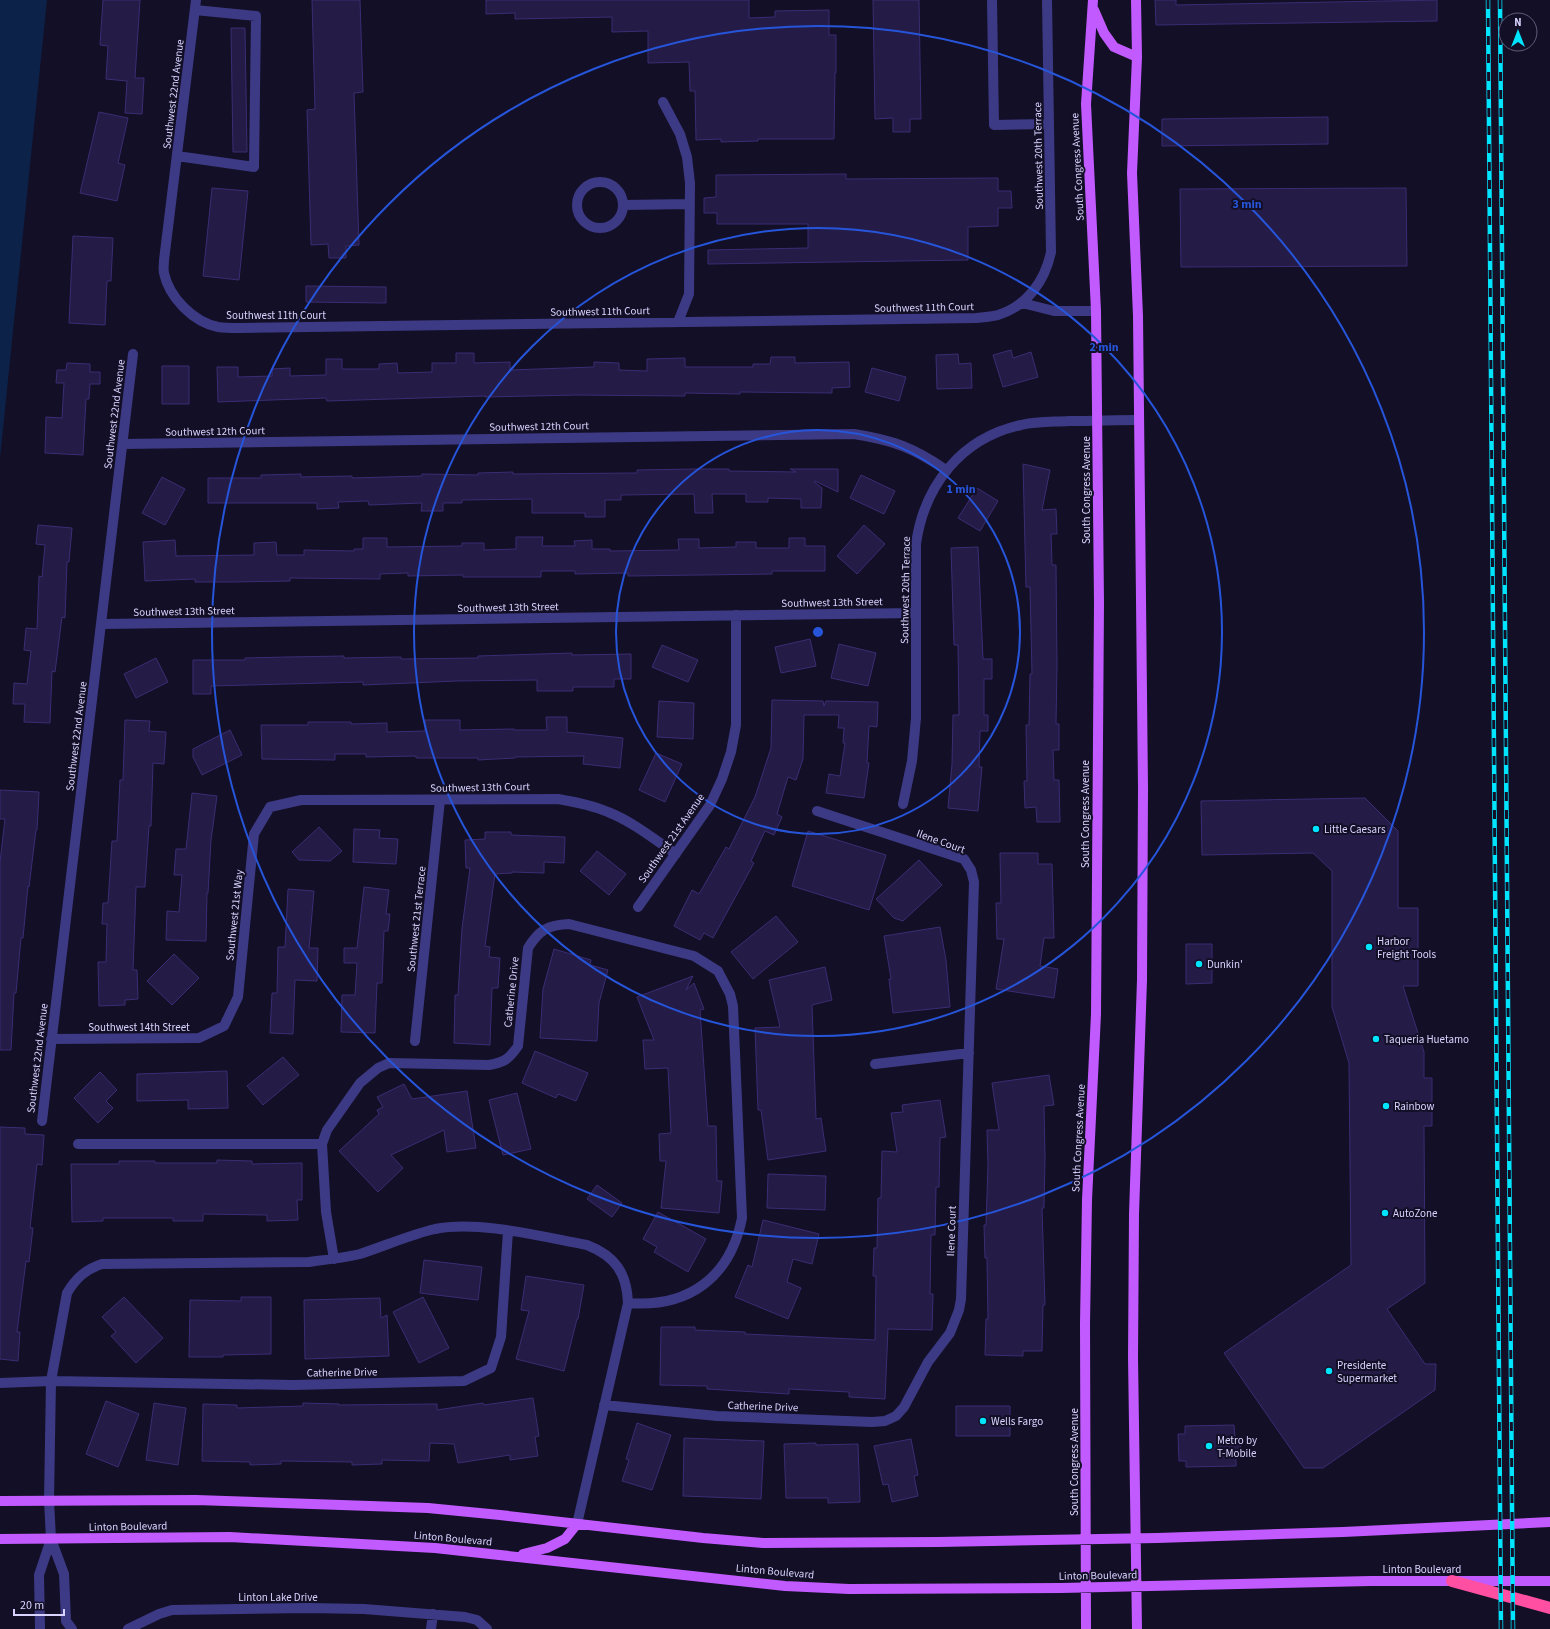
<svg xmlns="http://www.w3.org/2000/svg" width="1550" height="1629" viewBox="0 0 1550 1629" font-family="'Source Sans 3',sans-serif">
  <rect width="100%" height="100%" fill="#130f26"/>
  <!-- water -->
  <path fill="#0c2248" d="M0 0H47L0 458Z"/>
  <!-- building -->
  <path fill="#241b47" stroke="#3b2d73" d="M103 0H140L135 78H144L142 114 125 113 127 81 106 79 108 46 100 45Z
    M312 0H360L363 92 354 93 359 245 346 246V258H329L328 244 311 245 307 110 315 109Z
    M486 0H749V18L775 17V11L829 10V35H836V73H835L834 139H758V141L721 142V139L696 140 695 91H690L689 62 648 63V31L612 32V17L515 19V13L486 14Z
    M873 0H919L921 119H910V132H893V118L875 119Z
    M1155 0H1176V5L1437 0V21L1156 25Z
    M231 28H245L247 152H233Z
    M99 112 128 118 118 163 125 165 117 201 80 193Z
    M1328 117V144L1162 146V119Z
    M846 174V179L998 178V191H1011L1012 208H998V226L968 227V260L708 264V250L808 248V224H717V213H704V198L716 197V175Z
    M212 188 248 191 239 280 203 276Z
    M1406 188 1407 266 1181 267 1180 189Z
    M73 236 113 238 111 281H107L105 325 69 323Z
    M306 286 386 287V303L306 302Z
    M1011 350 1013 358 1031 352 1038 377 1003 387 993 355Z
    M456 353H474V363L510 362V370L594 367V362L619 363V370L647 371V359L685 358V367H753V364H770L771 357H795V363L849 362 850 387 832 388V393L740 392V394L685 393V396L577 395 485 397V396L327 401 326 398 218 402 217 367H238V377L272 376V369L290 368V376L326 375V359H342V369H379V364L397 363 398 373 432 372V363H456Z
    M958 354 959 364 971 363 972 388 937 389 936 355Z
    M67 363 90 364V372H100V384H90L89 399H86L83 455 45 453 46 417 62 418 64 383H56L57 370H66Z
    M162 366H189V404H162Z
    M872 368 906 377 899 401 865 392Z
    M1023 464 1050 470 1042 510 1056 509 1057 534H1051L1052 565H1056L1057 665 1056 724H1059V750H1053L1054 780H1059L1060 822H1037L1036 807 1025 808 1024 781H1027L1026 725H1029L1030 674H1032L1030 587H1026Z
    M694 469H729V471L796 472 790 469H838V492L815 481 814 482 822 488 821 508H801V499L768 498V502H746V494H712L713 513H695L694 494 621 495V500H605V517H585V513H532V499L462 500V503H443V511H421L422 503 369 505 368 501 338 502 339 508 317 509V503H208V478H261V475L301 474V477L352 476V478L422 476V474L478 475V473L513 472V474L637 473V470Z
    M861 475 895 491 884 514 850 498Z
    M162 477 185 489 165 525 142 513Z
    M977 488 998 501 980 531 958 518Z
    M38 525 72 528 69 562H67L65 618 62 617 55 672 52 671 50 723 24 722 25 704H13L14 683 27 684 31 651 24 650 26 628 37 629 39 576 42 577 45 545 36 544Z
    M864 525 885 544 857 574 837 556Z
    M516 537H543L542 546H575L574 541 592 540V549H610V551L679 550 678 539H699V548L736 547V542H756V548H789V538H805V546H825V571H772V574L628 576V573L575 574V571H541V577H463V575L408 576V573L380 574V579L290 578V581L234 582H195V579L145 581 143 542 175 540 176 556 254 555V543L276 542 277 555H304V550L354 551V549H363V538H387V547L462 546V543H484V550L516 549Z
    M978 547 983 659H992V679H984V715H988V731H980L979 767H982L978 811 948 808 952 764 953 715H959L958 645H954L951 548Z
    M810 639 816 666 781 673 775 647Z
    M839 644 876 653 868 686 831 678Z
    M662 645 698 660 688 682 652 667Z
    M572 653V655L631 654V679H614V687H573V691H537V680L457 681 363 685V682L211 686V694H193V660H245V658L287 657 344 656V658L401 657V659L478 658V656Z
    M156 658 168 682 136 698 124 674Z
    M772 700 823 701 824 706 826 701 878 702 877 727 869 726 867 763H869L864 798 826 793 829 774 840 776 845 743H843L844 728H838L839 715H804L803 759 796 780 788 777 777 814 782 817 774 835 765 831 751 861 754 863 713 938 704 933 700 940 674 926 692 890 699 894 726 847 729 849 755 797 771 748Z
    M659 701 694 703 693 739 657 737Z
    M546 717H567V732L623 738 620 768 583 764 584 756 515 757V758L478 760V758H416V756L366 757V754H335V760L262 759 261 725H308V722H351V724L387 723V732L425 731V720H460V730L514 729V730H547Z
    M125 720 150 721 149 731 166 732 164 764 153 763 151 826H149L145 887H136L133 970H137L138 999 125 1000V1005L99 1006 98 962H106L107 924H102L103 903H108L112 841H117L120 780H123Z
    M230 730 242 755 202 775 193 757V749Z
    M656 753 682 764 665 802 639 790Z
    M0 790 39 792 37 830H36L29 887 28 886 23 938H21L16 993H14L11 1050H0V862L5 819H0Z
    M192 793 217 796 211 840 208 893H207L206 941 166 940 167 911 179 912 182 875H174L176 849H186Z
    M1365 798 1398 831V908H1418V986H1403L1424 1052V1078H1432V1126H1424L1425 1283 1387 1309 1425 1364H1436L1435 1390 1323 1468H1304L1224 1353 1351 1265 1349 1063 1332 1007V871L1313 853 1202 855 1201 801Z
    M319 827 342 851 330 861 299 860 292 852Z
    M354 829 380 830 379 838 398 839 396 864 353 862Z
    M808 831 886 855 869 910 792 886Z
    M485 832H511V835L565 837 564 863 544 862V873L512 872V873L495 874 485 946 490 947 489 957 500 958 498 988H492L490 1045 454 1043 455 995H458L462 928 470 868H466L465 840 485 839Z
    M597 851 626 874 609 895 580 871Z
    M1000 853H1038V864H1052L1054 938H1044L1040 966 1058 969 1054 998 996 989 1004 939H997L996 903H1001Z
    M919 860 942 885 903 921 894 918 876 899Z
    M364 887 389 890 386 914H390L388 931H384L382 983H377L375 1033 341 1032 342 995H355L357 963H344V948H357Z
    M288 889 314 891 309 948H318L317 981 295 980 293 1034 270 1033 272 993H277L278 947H285Z
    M776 916 798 942 753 979 731 952Z
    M940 927 946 960 950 1007 893 1013 889 979H891L884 936Z
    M1186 944H1212V983L1186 984Z
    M554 949 591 960 590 965 608 970 599 1003 597 1041 540 1038 543 989Z
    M174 954 199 978 172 1005 147 981Z
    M825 967 832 1000 812 1005 816 1119 821 1118 826 1151 768 1160 761 1110H758L755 1028 780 1027 769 980Z
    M693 976 686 990 694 983 704 1009 700 1010 708 1126H716L717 1181H722L719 1213 661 1208 666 1161H660L659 1134 671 1133 668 1068 645 1069 643 1040H654L637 997Z
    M535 1051 588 1073 576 1101 558 1094 556 1098 522 1083Z
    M283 1057 299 1075 263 1105 247 1086Z
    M227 1071 228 1108 188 1109V1100L137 1101V1074Z
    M100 1072 117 1090 106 1101 113 1108 98 1123 74 1098Z
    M1049 1075 1054 1105 1044 1106 1045 1157 1044 1208H1042L1045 1305H1043L1042 1351H1023V1356L985 1355 986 1319H988L987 1258H985L984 1225H986L988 1165 987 1130H999L992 1083Z
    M404 1084 412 1099 467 1091 476 1148 447 1152 444 1130 391 1155 403 1168 378 1192 339 1151 379 1114 377 1110 383 1107 377 1097Z
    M517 1093 531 1149 503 1155 489 1100Z
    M940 1100 946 1137 940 1138 939 1187H936L935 1235H931L930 1294H933L932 1330 888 1329 885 1399 849 1397V1392L789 1389V1394L707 1389V1386L660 1385 661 1327H695V1330L745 1332V1334L875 1340 876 1276H873L874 1248H877L878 1198H881L882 1151 897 1152 891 1113 903 1112 902 1105Z
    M0 1127 25 1128V1134L44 1135 42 1165 37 1164 30 1228H33L29 1262 26 1261 17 1332H20L18 1361 0 1359Z
    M217 1160 252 1161V1164L302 1163V1200H297L298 1220 267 1221V1215L203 1214V1221H173V1218H103V1221L72 1222 71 1164H119V1161H155V1163H217Z
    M768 1174 826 1176 825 1210 767 1208Z
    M597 1185 622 1203 612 1217 587 1199Z
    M658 1212 706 1239 688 1272 654 1252 657 1247 643 1239Z
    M763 1220 819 1234 812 1264 793 1259 787 1282 801 1288 788 1319 735 1297 748 1265 752 1267Z
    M424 1260 482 1267 478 1300 420 1293Z
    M526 1276 584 1285 578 1319H577L564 1371 516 1359 529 1311 521 1310Z
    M124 1297 163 1338 136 1363 111 1336 116 1332 102 1317Z
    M241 1297H271V1354L223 1355V1357H189L190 1300 241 1301Z
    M423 1297 449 1348 419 1363 393 1312Z
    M380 1298 381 1318 387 1315 389 1356 305 1359 304 1300Z
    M533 1398 539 1436 535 1437 538 1456 510 1460V1455L458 1463 454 1444 430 1443 429 1461 382 1460V1464L352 1465V1462L281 1461V1464L250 1465V1462L202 1461 203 1404 237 1405V1408L303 1406V1403L339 1404V1405L437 1404V1410L483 1403 484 1405Z
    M106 1401 139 1414 118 1467 86 1454Z
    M154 1403 186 1408 178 1465 146 1460Z
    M956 1406H1010V1436H956Z
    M637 1423 671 1435 652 1490 622 1481 629 1460 626 1459Z
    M1234 1425 1235 1438H1240L1241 1453H1236V1466L1186 1467V1461H1179L1178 1434H1185V1426Z
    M684 1438 764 1441 761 1499 683 1496Z
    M911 1439 918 1475 914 1476 918 1496 892 1502 888 1484 883 1485 874 1446Z
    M816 1443V1445L858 1444 860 1502 828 1503V1498H786L784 1444Z"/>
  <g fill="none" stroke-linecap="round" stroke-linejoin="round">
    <!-- minor -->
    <path stroke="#3d3a85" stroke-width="10" d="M196 0 164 260C164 264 163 269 164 273 169 297 193 322 218 327 225 328 232 328 239 328L976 318C983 317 991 317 998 315 1027 306 1045 281 1051 252L1047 0
      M992 0 994 125 1049 124
      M663 102 680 134 687 157 690 183 689 294 678 322
      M177 156 254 167 256 16 195 10
      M577 205a23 23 0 1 1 46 0a23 23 0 1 1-46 0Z
      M623 205 690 204
      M1022 303 1054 311H1096
      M123 444 854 434C893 440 914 448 946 470
      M101 624 916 613
      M903 804 912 761 916 718V544C924 486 961 438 1021 425 1037 421 1053 422 1069 421 1093 421 1116 420 1139 420
      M638 907 710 805 722 779 731 752 736 725V615
      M51 1039 199 1038 224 1026 238 997 254 834 270 807 301 800 558 799C575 802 592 805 608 812 633 822 654 839 676 854
      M415 1041 440 800
      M875 1064 969 1053
      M42 1121 133 354
      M78 1144H322
      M334 1259 326 1212 322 1144 327 1130 360 1083 378 1068 389 1063 489 1065C505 1062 509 1059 518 1046L528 948C539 930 548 925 569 924L694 956 718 971 730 994 733 1006 742 1218C730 1278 688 1308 628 1303
      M0 1383 51 1381 293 1385 464 1381 491 1368 501 1337 508 1231
      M604 1405 717 1416 872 1422 885 1421 896 1416 904 1407 928 1362 950 1333 959 1310 961 1299 974 882 971 870 964 859 817 811
      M40 1629 39 1575 51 1539
      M72 1629 66 1621 64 1574 51 1539 49 1500 51 1381 67 1293C76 1278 86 1269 102 1264L308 1262C325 1260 343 1258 360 1254 385 1246 409 1235 435 1229 479 1220 543 1237 587 1245 615 1256 627 1273 628 1303L577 1524
      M128 1629 159 1614 172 1610 308 1608 364 1609 465 1617 477 1620 487 1629
      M431 1629 433 1614"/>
    <!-- major -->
    <path stroke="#c25bff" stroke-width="10" d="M1136 0 1137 57 1132 173 1138 316 1143 788 1142 980 1134 1214 1133 1357 1137 1629
      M1094 10 1104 33 1114 47 1137 57
      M0 1501 196 1500 428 1508 500 1515 703 1538 763 1543 938 1542 1157 1538 1343 1532 1550 1522
      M0 1539 230 1537 435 1548 785 1586 849 1589 1061 1588 1371 1581H1550
      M523 1554 547 1548 565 1539 577 1524
      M1086 1629 1085 1324 1087 1200 1096 1014 1099 603 1096 311 1086 104 1093 0"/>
    <!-- highway -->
    <path stroke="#ff4fa3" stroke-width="12" d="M1452 1581 1550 1608"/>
    <!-- rail casing -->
    <g stroke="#00e5ff" stroke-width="4.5">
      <path id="rail" d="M1488 0 1501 1629
        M1500 0 1513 1629"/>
    </g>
    <!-- rail -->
    <use href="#rail" stroke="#130f26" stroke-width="3" stroke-dasharray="9" stroke-linecap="butt"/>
  </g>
  <!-- distance rings -->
  <g fill="none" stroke="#2655da" stroke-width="2">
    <circle cx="818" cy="632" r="202"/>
    <circle cx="818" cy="632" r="404"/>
    <circle cx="818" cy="632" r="606"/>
  </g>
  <!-- markers -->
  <g fill="#00e5ff" stroke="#130f26" stroke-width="1.5">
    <circle cx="1316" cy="829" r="4"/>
    <circle cx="1369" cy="947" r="4"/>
    <circle cx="1199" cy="964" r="4"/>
    <circle cx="1376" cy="1039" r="4"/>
    <circle cx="1386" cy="1106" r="4"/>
    <circle cx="1385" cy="1213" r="4"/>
    <circle cx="1329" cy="1371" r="4"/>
    <circle cx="983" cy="1421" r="4"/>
    <circle cx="1209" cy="1446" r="4"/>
  </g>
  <g text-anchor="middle" stroke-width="4" stroke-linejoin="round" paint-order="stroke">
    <!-- street labels -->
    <g font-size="11" fill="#d9d4ff" stroke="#130f26">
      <text transform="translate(173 94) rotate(-83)" y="4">Southwest 22nd Avenue</text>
      <text transform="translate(1038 156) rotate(-91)" y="4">Southwest 20th Terrace</text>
      <text transform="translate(1077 167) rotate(-93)" y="4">South Congress Avenue</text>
      <text transform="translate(924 307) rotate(-1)" y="4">Southwest 11th Court</text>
      <text transform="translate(600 311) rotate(-1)" y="4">Southwest 11th Court</text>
      <text x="276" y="319">Southwest 11th Court</text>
      <text transform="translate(114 414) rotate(-83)" y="4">Southwest 22nd Avenue</text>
      <text transform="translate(539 426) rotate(-1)" y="4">Southwest 12th Court</text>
      <text transform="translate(215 431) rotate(-1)" y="4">Southwest 12th Court</text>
      <text transform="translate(1086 490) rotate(-90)" y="4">South Congress Avenue</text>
      <text transform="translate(905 590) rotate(-89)" y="4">Southwest 20th Terrace</text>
      <text transform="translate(832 602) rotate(-1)" y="4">Southwest 13th Street</text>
      <text transform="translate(508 607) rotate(-1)" y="4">Southwest 13th Street</text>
      <text transform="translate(184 611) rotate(-1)" y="4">Southwest 13th Street</text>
      <text transform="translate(76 736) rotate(-83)" y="4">Southwest 22nd Avenue</text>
      <text transform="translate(480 787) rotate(-1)" y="4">Southwest 13th Court</text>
      <text transform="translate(1085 814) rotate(-90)" y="4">South Congress Avenue</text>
      <text transform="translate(671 838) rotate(-55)" y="4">Southwest 21st Avenue</text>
      <text transform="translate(941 841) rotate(20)" y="4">Ilene Court</text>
      <text transform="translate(234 915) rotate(-84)" y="4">Southwest 21st Way</text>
      <text transform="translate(416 919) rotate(-84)" y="4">Southwest 21st Terrace</text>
      <text transform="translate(511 992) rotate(-84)" y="4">Catherine Drive</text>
      <text x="139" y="1031">Southwest 14th Street</text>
      <text transform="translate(37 1058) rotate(-83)" y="4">Southwest 22nd Avenue</text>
      <text transform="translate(1078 1138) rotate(-87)" y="4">South Congress Avenue</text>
      <text transform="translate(951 1231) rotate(-88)" y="4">Ilene Court</text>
      <text transform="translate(342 1372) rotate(-1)" y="4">Catherine Drive</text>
      <text transform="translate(763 1406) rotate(2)" y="4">Catherine Drive</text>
      <text transform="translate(1074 1462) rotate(-90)" y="4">South Congress Avenue</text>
      <text transform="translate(128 1526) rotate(-1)" y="4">Linton Boulevard</text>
      <text transform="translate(453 1538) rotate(5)" y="4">Linton Boulevard</text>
      <text x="1422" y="1573">Linton Boulevard</text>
      <text transform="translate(775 1571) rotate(5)" y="4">Linton Boulevard</text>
      <text transform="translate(1098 1575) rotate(-1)" y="4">Linton Boulevard</text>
      <text x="278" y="1601">Linton Lake Drive</text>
    </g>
    <!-- poi labels -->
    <g font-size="11" fill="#d9d4ff" stroke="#130f26" text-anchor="start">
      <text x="1324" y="833">Little Caesars</text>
      <text x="1377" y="945">Harbor<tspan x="1377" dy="13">Freight Tools</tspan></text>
      <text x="1207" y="968">Dunkin'</text>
      <text x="1384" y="1043">Taqueria Huetamo</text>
      <text x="1394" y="1110">Rainbow</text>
      <text x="1393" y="1217">AutoZone</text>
      <text x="1337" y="1369">Presidente<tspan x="1337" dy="13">Supermarket</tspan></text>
      <text x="991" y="1425">Wells Fargo</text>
      <text x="1217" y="1444">Metro by<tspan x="1217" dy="13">T-Mobile</tspan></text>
    </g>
  </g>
  <circle cx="818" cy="632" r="6" fill="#2655da" stroke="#130f26" stroke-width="2"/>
  <g font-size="12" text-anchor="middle" font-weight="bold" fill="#2655da" stroke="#130f26" stroke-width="4" stroke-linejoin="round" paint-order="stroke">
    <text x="1247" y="208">3 min</text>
    <text x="1104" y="351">2 min</text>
    <text x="961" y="493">1 min</text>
  </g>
  <!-- north arrow -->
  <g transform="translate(1518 32)"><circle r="19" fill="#130f26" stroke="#625e7d"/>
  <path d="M0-3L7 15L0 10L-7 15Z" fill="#00e5ff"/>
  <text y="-6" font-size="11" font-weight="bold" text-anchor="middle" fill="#d9d4ff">N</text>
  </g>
  <!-- scale -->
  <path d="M14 1609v6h50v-6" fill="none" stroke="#d9d4ff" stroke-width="2"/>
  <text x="20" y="1609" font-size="12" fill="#d9d4ff" stroke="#130f26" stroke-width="3" paint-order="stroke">20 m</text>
</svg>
